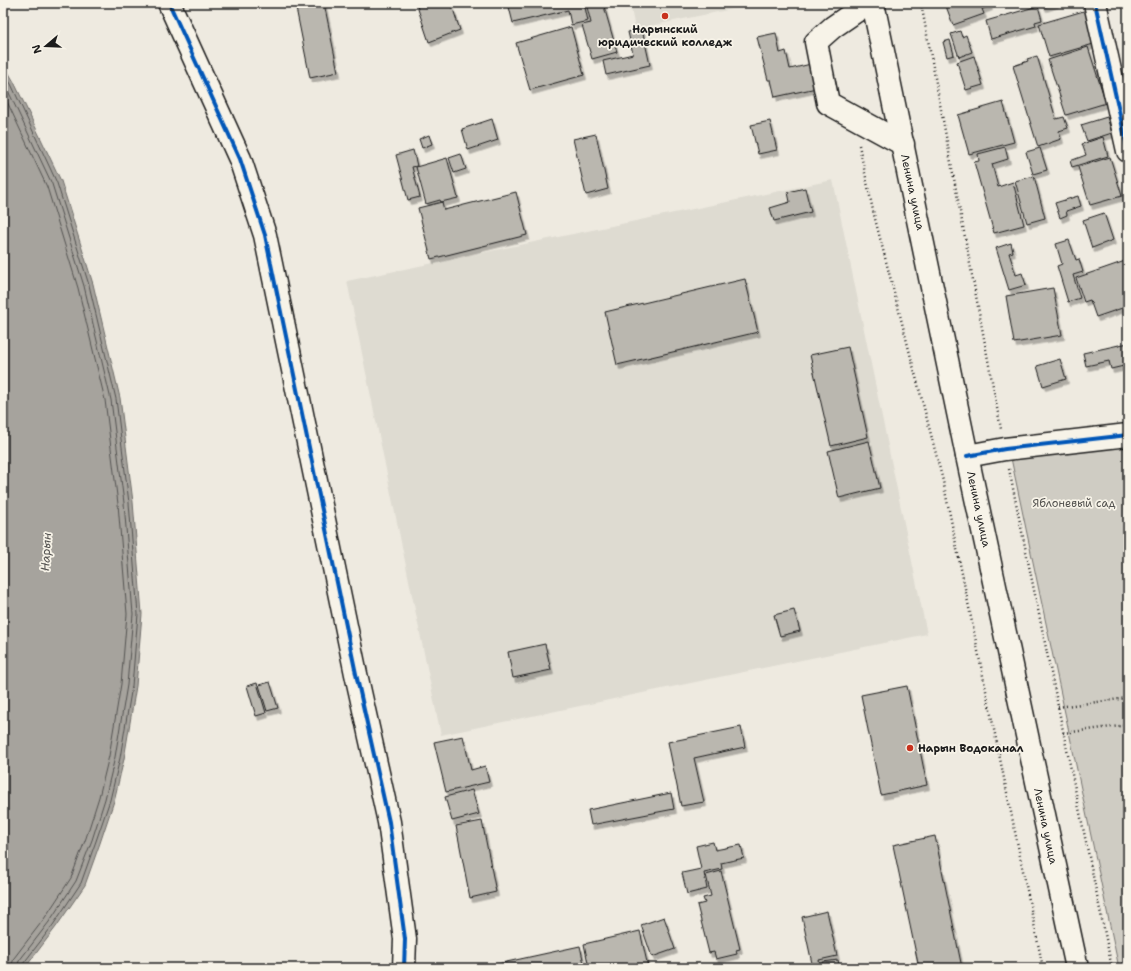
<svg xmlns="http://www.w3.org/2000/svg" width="1131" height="971" viewBox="0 0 1131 971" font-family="'Shantell Sans',sans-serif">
  <defs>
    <filter id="shadow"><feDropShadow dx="2.5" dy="4.5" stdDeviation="0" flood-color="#0004"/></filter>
  </defs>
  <rect width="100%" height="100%" fill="#eeeae0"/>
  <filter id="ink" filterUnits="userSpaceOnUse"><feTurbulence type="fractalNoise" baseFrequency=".025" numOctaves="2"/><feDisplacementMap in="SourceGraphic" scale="8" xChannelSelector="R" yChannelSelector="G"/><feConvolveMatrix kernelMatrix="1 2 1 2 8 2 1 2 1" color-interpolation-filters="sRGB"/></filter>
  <g filter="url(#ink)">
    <!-- built -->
    <path fill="#dedbd1" d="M630 3H761L635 29Z
      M833 180 927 634 441 735 347 281Z"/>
    <!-- green -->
    <path fill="#cfccc3" stroke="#767470" d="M1128 440V968H1119L1011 458Z"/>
    <!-- water -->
    <path fill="#a6a39d" stroke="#6f6d69" d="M3 63 14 82 61 181 93 284 120 398 133 502 142 614 136 686 124 759 114 801 100 843 85 885 56 927 25 968H3Z"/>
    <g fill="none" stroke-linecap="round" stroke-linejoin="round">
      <!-- shore -->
      <path stroke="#535250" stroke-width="1" d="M3 71 11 84 57 183 89 285 116 399 129 503 138 614 132 686 120 758 110 800 96 841 81 883 53 925 23 964 22 968
        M3 80 52 184 84 286 111 400 124 503 133 614 127 685 115 757 105 799 92 840 76 881 49 922 19 961 17 968
        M3 93 47 187 78 288 105 400 118 504 127 614 121 684 109 756 99 797 86 838 71 878 44 919 14 958 11 968"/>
    </g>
    <!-- building -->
    <path fill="#bab7af" stroke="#1c1c1c" filter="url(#shadow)" d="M295 3H324L338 72 310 78Z
      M416 3H451L460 30 429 42Z
      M525 3H584L588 21 571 25 568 10 513 23 509 7Z
      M586 3H603L617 52 592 59 582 25 591 23Z
      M954 3H989L990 6 982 9 984 14 953 25 946 6Z
      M1042 3H1056L1044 7Z
      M1038 6 1042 20 1035 22 1036 26 991 39 986 21Z
      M1087 10 1097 43 1049 57 1039 24Z
      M571 27 584 75 530 90 516 43Z
      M642 29 650 65 606 75 603 61 633 54 628 32Z
      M960 31 962 37 966 35 972 52 959 57 951 34Z
      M776 33 780 53 786 51 790 69 815 63 821 87 775 97 771 80H768L757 37Z
      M950 40 954 55 947 57 943 42Z
      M1088 47 1106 103 1066 115 1048 60Z
      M974 56 983 85 966 90 957 62Z
      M1037 56 1056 119 1064 117 1068 128 1059 131 1061 139 1038 147 1013 66 1028 61 1027 59Z
      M1003 102 1014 142 969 154 958 115Z
      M1107 117 1112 133 1087 141 1081 125Z
      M492 119 498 140 468 150 462 129Z
      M770 121 777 150 758 154 751 125Z
      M596 134 608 189 586 195 573 139Z
      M429 135 432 144 422 148 419 139Z
      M1103 137 1108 156 1072 167 1070 161 1086 155 1082 144Z
      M1005 147 1008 159 992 164 998 187 1013 182 1024 225 994 233 974 162 979 161 978 154Z
      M1040 148 1047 170 1033 174 1026 152Z
      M413 150 417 166 412 167 420 197 408 200 396 155Z
      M461 154 466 169 454 173 449 158Z
      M1110 157 1122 196 1090 205 1078 167Z
      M447 158 458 198 441 202 440 200 426 204 416 167Z
      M1034 176 1045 218 1027 223 1015 181Z
      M805 188 811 212 774 221 770 208 790 202 788 192Z
      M516 192 527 235 431 259 418 208 442 202 444 210Z
      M1078 196 1081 206 1066 211 1067 215 1060 218 1055 203Z
      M1104 213 1113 240 1092 248 1083 220Z
      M1069 240 1076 260 1079 259 1083 272 1073 275 1080 298 1068 302 1057 266 1062 264 1056 244Z
      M1011 243 1013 252 1009 253 1016 275 1022 273 1026 285 1009 290 996 248Z
      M1128 260V306L1096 317 1090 300 1084 302 1076 278Z
      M745 279 758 332 617 365 605 312Z
      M1053 288 1062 335 1014 343 1006 296Z
      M1128 343V365L1111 369 1109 361 1086 366 1083 353Z
      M848 347 868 437 831 446 810 355Z
      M1060 359 1066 379 1043 386 1037 366Z
      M869 441 880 488 839 498 828 451Z
      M794 610 800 631 780 636 774 615Z
      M545 644 551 670 513 678 508 652Z
      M270 682 278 708 267 711 259 685Z
      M257 683 266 713 256 716 247 686Z
      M907 686 927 785 881 795 861 695Z
      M741 727 745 747 694 758 704 802 681 806 668 742Z
      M463 736 471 770 485 766 489 782 446 792 434 742Z
      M472 790 479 814 452 821 445 797Z
      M671 793 674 809 591 825 588 810Z
      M482 821 496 892 470 898 456 826Z
      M935 836 962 968H919L893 845Z
      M713 842 715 850 741 845 744 858 721 863 722 869 704 873 707 889 687 894 682 873 701 869 696 846Z
      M721 871 740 949 736 950 737 954 716 959 714 952 709 953 697 905 705 903 703 898 711 896 706 875Z
      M827 911 837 956 819 960 821 968H813L802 917Z
      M664 917 675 949 652 957 641 925Z
      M640 931 648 967 589 968 584 944Z
      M580 946 585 968H479Z
      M838 960 840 968H824L823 962Z"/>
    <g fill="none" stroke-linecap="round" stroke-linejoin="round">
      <!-- minor casing -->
      <g stroke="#1c1c1c" stroke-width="25">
        <path id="minor" d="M169 3 240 159 265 235 356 674 389 822 405 939 404 968
          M868 3 833 27 816 42 828 103 903 144
          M1095 3 1128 151
          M967 456 1005 449 1128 435"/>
      </g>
      <!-- major casing -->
      <g stroke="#1c1c1c" stroke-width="25">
        <path id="major" d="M873 3 967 456 1077 968"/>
      </g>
      <!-- path -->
      <path stroke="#1c1c1c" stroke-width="2.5" stroke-dasharray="1 3" stroke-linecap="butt" d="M921 3 1001 429
        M859 145 874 215 943 481 1043 968
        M1009 469 1112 968
        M1058 707 1128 698
        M1063 733 1128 725"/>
      <!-- minor -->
      <use href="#minor" stroke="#f7f3e8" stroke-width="22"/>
      <!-- major -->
      <use href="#major" stroke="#f7f3e8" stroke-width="22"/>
      <!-- cycleway casing -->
      <g stroke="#f7f3e8" stroke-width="6">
        <path id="cycleway" d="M169 3 240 159 265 235 356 674 389 822 405 939 404 968
          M1095 3 1128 151
          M967 456 1005 449 1128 435"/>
      </g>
      <!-- cycleway -->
      <use href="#cycleway" stroke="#0057b8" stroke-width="4"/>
    </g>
  </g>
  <!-- markers -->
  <g fill="#c8321e" stroke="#f7f3e8" stroke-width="1.5">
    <circle cx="665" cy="16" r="4"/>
    <circle cx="910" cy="748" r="4"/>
  </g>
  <g text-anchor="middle" stroke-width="3.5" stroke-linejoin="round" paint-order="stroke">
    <!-- poi labels -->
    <g font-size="11" font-weight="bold" fill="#1c1c1c" stroke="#f7f3e8">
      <text x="665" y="33">Нарынский<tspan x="665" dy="13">юридический колледж</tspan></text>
      <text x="918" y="752" text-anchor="start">Нарын Водоканал</text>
    </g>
    <!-- street labels -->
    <g font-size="11" fill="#1c1c1c" stroke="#f7f3e8">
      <text transform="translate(913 192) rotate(78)" y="4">Ленина улица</text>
      <text transform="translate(979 509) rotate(78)" y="4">Ленина улица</text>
      <text transform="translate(1046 826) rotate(78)" y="4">Ленина улица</text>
    </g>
    <!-- park labels -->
    <g font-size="11" fill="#52514e" stroke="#f7f3e8">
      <text x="1074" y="507">Яблоневый сад</text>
    </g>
    <!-- water labels -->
    <g font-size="12" font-style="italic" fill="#535250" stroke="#f7f3e8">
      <text transform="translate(46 552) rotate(-87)" y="4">Нарын</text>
    </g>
  </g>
  <!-- margin -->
  <rect width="1131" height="971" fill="none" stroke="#f7f3e8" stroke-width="16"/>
  <rect x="8" y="8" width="1115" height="955" fill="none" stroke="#1c1c1c" stroke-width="1.5" filter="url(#ink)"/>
  <!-- north arrow -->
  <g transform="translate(46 46) rotate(251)" stroke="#f7f3e8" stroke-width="3" paint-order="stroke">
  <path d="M0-3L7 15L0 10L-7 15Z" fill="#1c1c1c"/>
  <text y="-6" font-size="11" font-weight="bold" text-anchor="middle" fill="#1c1c1c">N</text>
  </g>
</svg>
